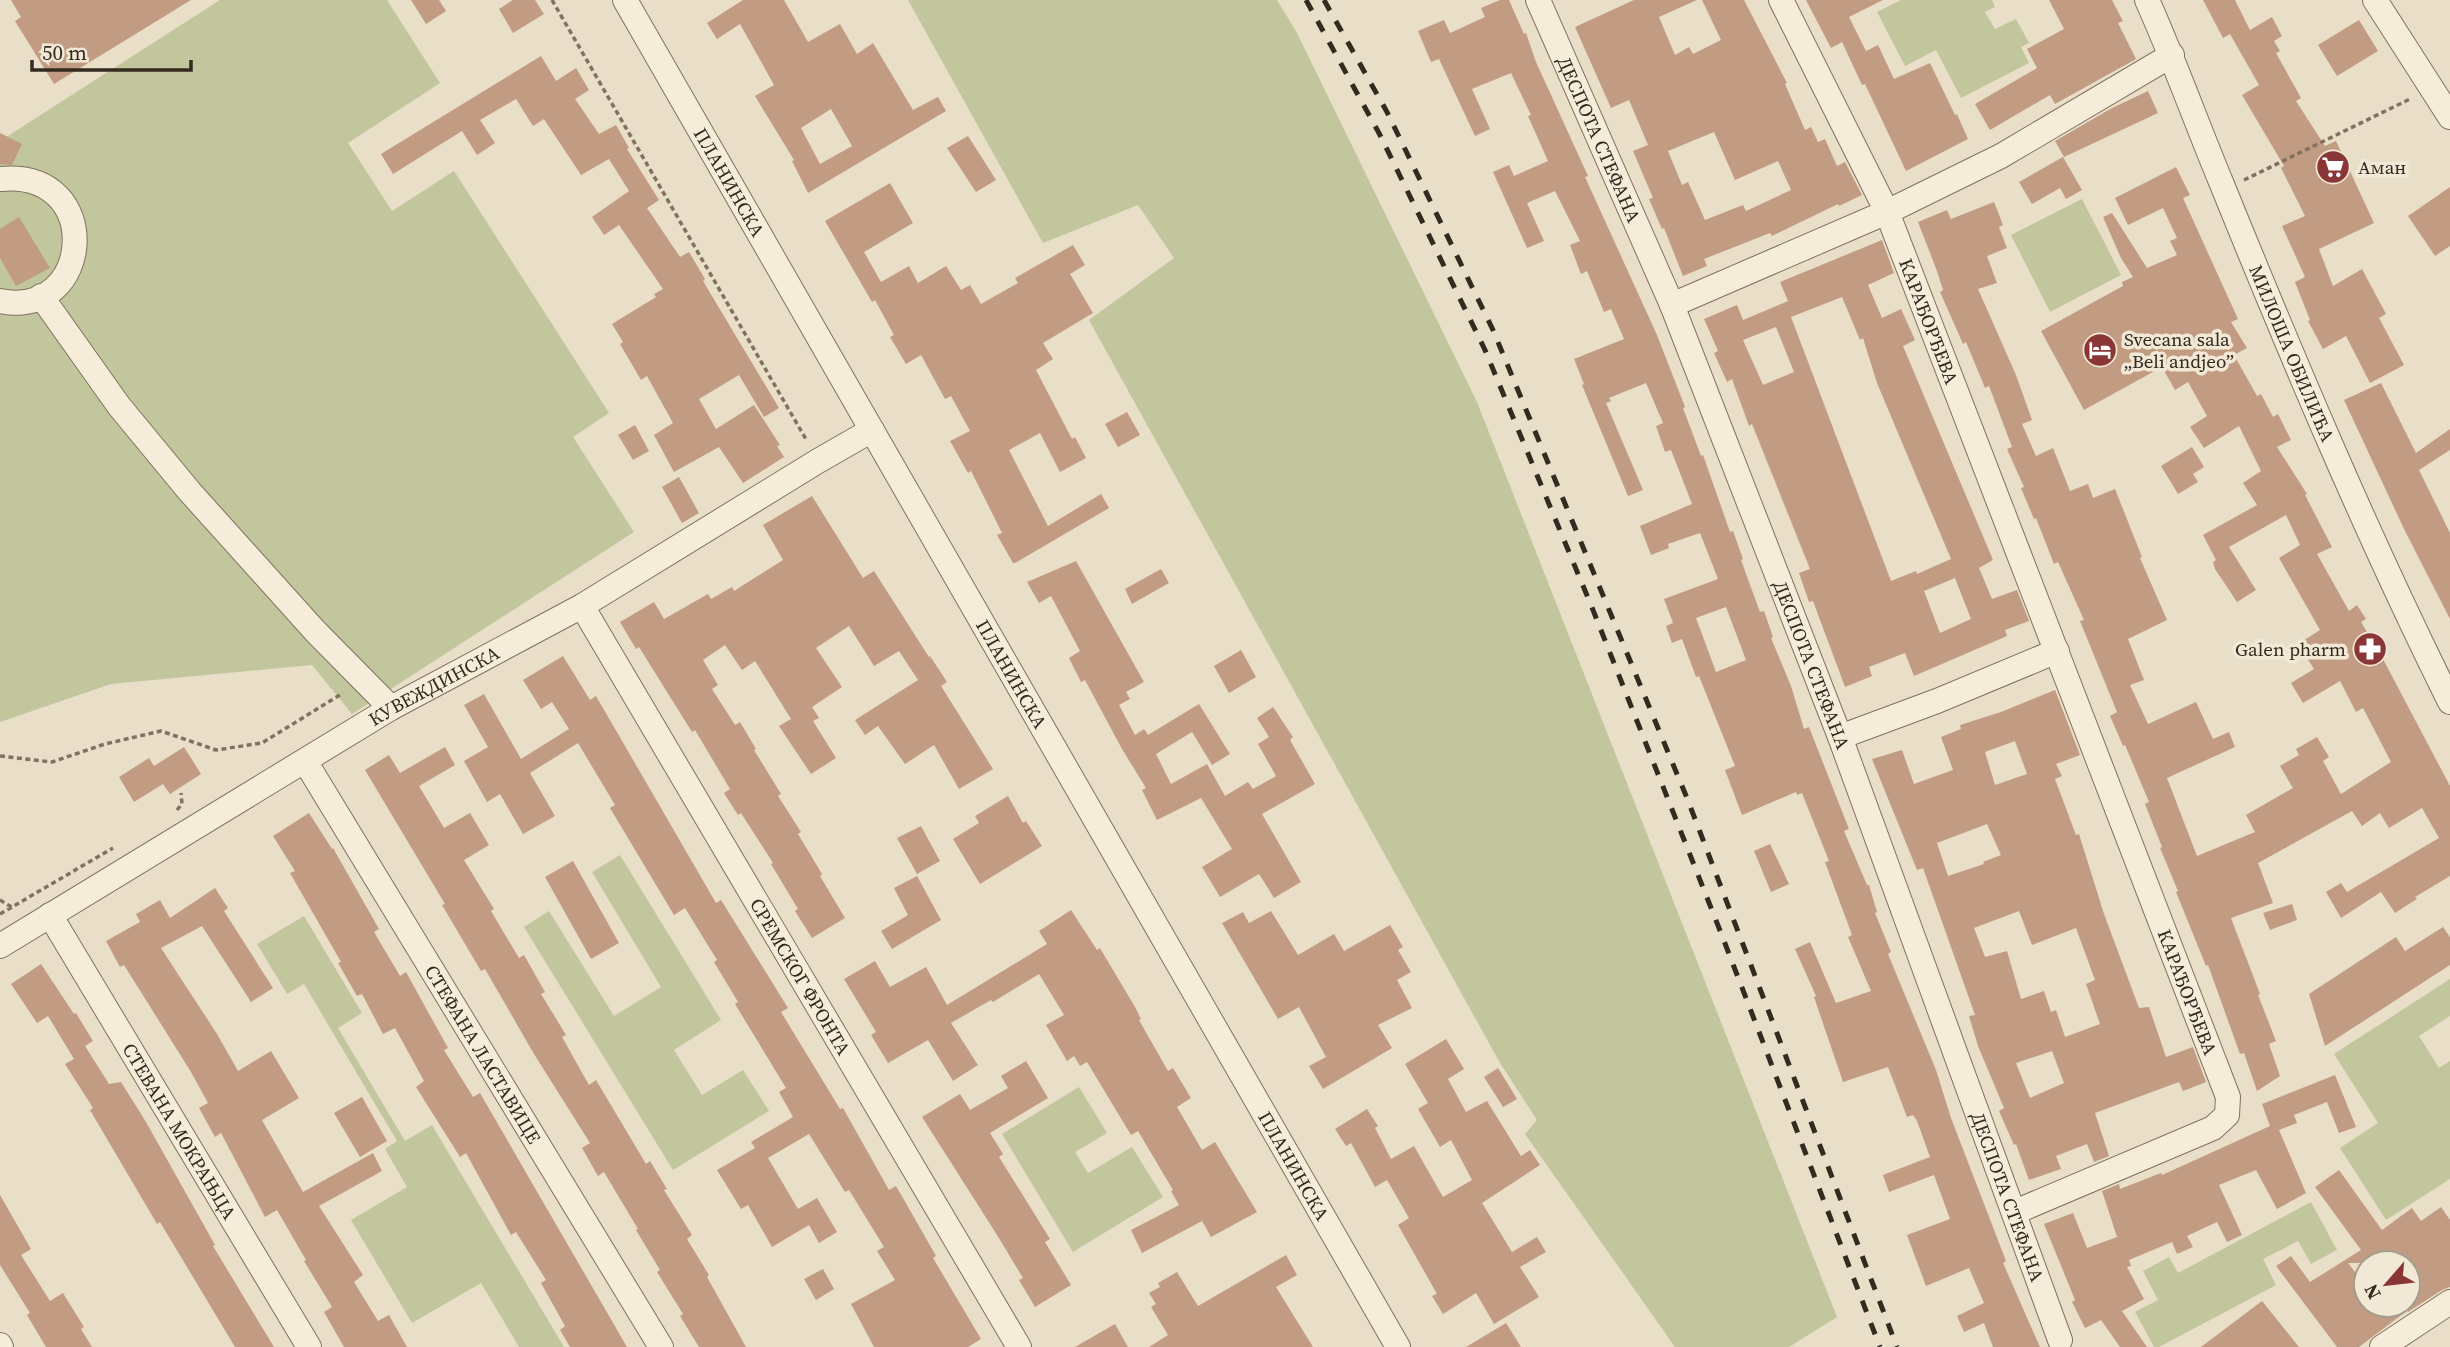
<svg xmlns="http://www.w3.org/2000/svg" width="2450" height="1347" viewBox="0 0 2450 1347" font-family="'Source Serif 4',serif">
  <rect width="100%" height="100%" fill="#e9dec7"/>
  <!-- green -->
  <path fill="#c1c69c" d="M220 0H387L440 83 348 143 392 211 454 171 609 413 573 437 634 532 352 714 312 665 111 684 0 722V141Z
    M908 0H1277L1297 33 1477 402 1837 1317 1789 1347H1675L1525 1134 1537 1120 1500 1063 1089 320 1174 258 1138 205 1043 243Z
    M1901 0H1992L1995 7 1985 12 1995 29 2016 19 2029 43 2021 47 2029 63 1961 98 1936 50 1905 66 1877 12Z
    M2082 199 2121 275 2050 312 2011 235Z
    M620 855 721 1020 674 1050 702 1095 743 1070 769 1111 673 1170 524 927 549 911 614 1016 661 987 592 872Z
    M304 916 362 1013 338 1028 405 1141 432 1125 564 1347H519L481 1283 412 1323 351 1220 407 1187 385 1149 397 1141 304 984 287 994 257 944Z
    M2450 979V1016L2419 1036 2439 1068 2450 1061V1179L2386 1220 2340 1148 2378 1123 2334 1054Z
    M1079 1087 1107 1133 1075 1152 1088 1173 1132 1147 1163 1197 1073 1252 1002 1134Z
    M2311 1202 2337 1250 2311 1264 2298 1241 2263 1259 2276 1285 2159 1347H2154L2135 1312 2158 1300 2143 1271 2169 1257 2178 1273Z"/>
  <!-- building -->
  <path fill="#c29c82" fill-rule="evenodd" d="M11 0H191L54 84 15 21 21 17Z
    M411 0H439L446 11 426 24Z
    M513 0H535L544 14 513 33 499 9Z
    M743 0H784L808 42 840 24 857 54 873 43 913 110 938 97 946 111 808 193 792 161 794 160 755 96 774 85 740 24 717 39 707 23ZM831 109 852 146 820 164 801 128Z
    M1500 0H1509L1524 34 1526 33 1536 62 1588 176 1585 177 1657 335 1685 407 1683 408 1701 456 1703 455 1730 532 1733 531 1743 559 1741 560 1760 612 1764 611 1773 637 1771 638 1791 686 1804 729 1809 727 1849 829 1844 831 1867 885H1869L1877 912 1875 913 1891 952 1888 954 1936 1070 1951 1118 2006 1261 2003 1263 2040 1347H1993L1984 1323 1964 1332 1957 1316 1984 1303 1969 1268 1926 1286 1907 1235 1950 1219 1934 1175 1889 1192 1883 1175 1930 1157 1917 1121 1913 1115 1907 1117 1888 1067 1843 1082 1814 997 1816 996 1795 949 1810 942 1836 1003 1871 991 1848 937 1852 935 1825 862 1829 861 1802 793 1797 795 1796 792 1742 815 1725 770 1735 766 1699 676 1696 677 1682 639 1672 643 1666 626 1673 623 1664 599 1718 579 1700 533 1668 544 1669 548 1651 555 1640 526 1692 504 1671 450 1665 452 1656 426 1663 423 1646 383 1609 398 1611 401 1606 403 1643 490 1628 496 1582 385 1584 384 1574 359 1624 339 1611 309 1604 312 1587 271 1581 274 1570 245 1580 241 1555 191 1527 203 1544 241 1527 248 1493 172 1509 165 1514 176 1548 161 1528 116 1531 115 1511 73 1472 89 1490 129 1475 136 1439 59 1431 62 1418 31 1444 20 1450 33 1485 17 1481 8ZM1726 607 1746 660 1716 672 1696 618Z
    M1634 0H1697L1659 17 1675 55 1689 47 1693 54 1721 40 1702 0H1744L1787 83 1785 84 1805 130 1811 127 1818 142 1825 139 1837 166 1845 162 1862 195 1839 206 1838 204 1772 236 1770 233 1704 259 1707 266 1683 276 1664 228 1662 229 1649 199 1653 198 1633 151 1648 145 1629 100 1611 108 1575 27ZM1714 132 1735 180 1778 161 1791 190 1746 211 1743 205 1705 220 1688 182 1682 185 1668 151Z
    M1806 0H1883L1849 17 1866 51 1878 45 1894 79 1930 63 1955 115 1957 114 1968 139 1906 171 1865 84 1862 85 1842 42 1831 48Z
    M2049 0H2112L2123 21 2118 23 2136 59 2055 104 2050 95 1990 130 1975 104 2037 68 2027 49 2064 29Z
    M2203 0H2235L2250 30 2272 17 2282 36 2274 41 2280 51 2276 53 2301 98 2296 101 2325 146 2336 141 2374 223 2319 249 2333 286 2362 269 2386 314 2379 318 2404 365 2370 383 2346 336 2323 349 2308 321 2310 320 2295 282 2305 277 2282 226 2305 216 2281 168 2284 166 2242 95 2259 85 2230 34 2223 38Z
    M2359 20 2378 51 2337 76 2318 45Z
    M541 56 556 81 576 68 589 90 575 99 599 134 616 125 629 148 627 149 659 200 647 208 680 257 689 252 705 279 703 281 779 408 764 417 739 375 699 399 716 429 754 405 780 445 777 446 784 457 743 483 719 447 674 472 654 435 673 423 647 376 641 380 620 344 623 342 612 324 656 297 654 294 663 289 619 225 604 235 592 217 629 191 609 159 581 175 544 119 533 126 516 99 480 120 495 143 477 155 462 131 393 174 381 154Z
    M2148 91 2158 113 2064 157 2055 141 2112 108Z
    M0 133 22 144 12 165 0 164Z
    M968 136 996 180 976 192 947 148Z
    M2063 157 2082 190 2066 199 2060 188 2032 204 2019 182Z
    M2176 167 2190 195 2183 198 2238 319 2231 322 2247 348 2234 355 2257 396 2261 394 2273 417 2278 414 2291 440 2277 447 2307 494 2305 495 2332 547 2317 554 2349 611 2357 605 2366 619 2361 622 2384 661 2450 786V876L2415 897 2417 899 2395 913 2381 892 2341 918 2326 892 2341 883 2347 892 2439 838 2422 808 2389 828 2380 813 2362 826 2352 811 2258 863 2273 903 2231 918 2260 994 2258 995 2276 1041 2269 1044 2280 1076 2257 1091 2244 1053 2240 1054 2208 965 2206 966 2176 892 2178 891 2160 848 2162 847 2145 804 2149 802 2125 745 2123 746 2110 716 2117 712 2080 621 2084 620 2058 562 2054 564 2036 518 2034 519 2021 488 2024 487 2007 449 2012 447 1989 386 1985 388 1966 342 1963 344 1940 292 1943 290 1937 271 1918 222 1947 210 1951 219 1994 202 2003 225 1999 227 2007 248 1987 256 1997 283 1978 289 2016 375 2032 420 2022 424 2036 456 2053 448 2070 491 2088 484 2093 498 2115 489 2142 557 2140 558 2167 620 2128 639 2144 680 2130 685 2148 724 2196 702 2213 739 2229 732 2235 747 2167 778 2197 856 2255 832 2246 815 2293 788 2280 766 2299 755 2296 749 2317 737 2329 757 2323 761 2341 794 2391 762 2363 708 2356 712 2340 681 2303 703 2291 683 2314 669 2298 644 2320 630 2279 558 2300 545 2286 515 2229 547 2256 590 2237 602 2215 569 2213 562 2216 560 2203 535 2257 505 2243 483 2261 471 2239 426 2204 448 2190 427 2207 416 2188 382 2175 390 2162 367 2084 410 2041 331 2123 286 2122 282 2133 277 2121 258 2103 217 2112 213 2147 268 2177 255 2170 241 2177 238 2163 208 2128 225 2115 198Z
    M890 183 913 223 864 252 881 282 909 266 918 283 946 266 961 290 970 285 981 304 1018 283 1015 278 1073 245 1085 265 1070 274 1093 313 1043 343 1053 359 1036 370 1072 439 1075 437 1086 458 1060 472 1040 433 1009 450 1048 526 1101 494 1109 508 1015 563H1013L997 535 1002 533 971 471 968 473 950 441 970 431 951 396 945 399 921 355 906 364 890 337 894 335 875 300 872 302 825 221Z
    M2450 187V246L2435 256 2408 216Z
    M19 217 50 268 16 286 0 258V229Z
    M1882 240 1894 273 1868 285 1882 318 1901 309 1915 340 1903 346 1993 560 1979 568 1992 599 2017 590 2029 621 2005 630 2007 636 1914 676 1905 653 1869 667 1872 676 1845 687 1813 601 1809 602 1799 573 1810 569 1752 424 1749 426 1732 379 1727 382 1714 353 1718 351 1704 319 1737 305 1743 320 1788 301 1780 282ZM1842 297 1860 340 1863 338 1877 383 1951 559 1917 574 1916 571 1891 581 1791 317ZM1776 327 1794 372 1763 385 1743 340ZM1955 578 1971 619 1940 633 1924 591Z
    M2381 383 2416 453 2450 429V450L2419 470 2450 533V619L2404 529 2344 400Z
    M1127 412 1140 435 1118 447 1105 424Z
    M635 425 649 451 633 460 618 435Z
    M2192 447 2204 467 2193 474 2198 482 2178 494 2161 466Z
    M679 477 699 513 682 523 662 487Z
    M812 496 863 578 874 571 929 657 930 656 947 682 941 686 993 769 959 789 934 745 905 764 878 726 865 735 855 720 918 680 899 651 874 666 849 626 816 648 842 687 812 707 819 718 813 721 836 758 811 774 779 726 791 719 755 661 742 670 725 645 703 660 718 685 712 689 735 725 740 722 756 749 754 750 781 794 778 796 801 832 798 834 822 874 820 876 845 918 812 938 795 911 798 909 771 864 773 863 741 813 738 815 724 793 730 789 695 730 692 732 639 647 636 649 620 622 654 602 664 619 708 594 711 599 732 587 734 591 783 560 763 525Z
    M1076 561 1144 682 1126 692 1130 699 1119 705 1135 735 1144 729 1148 735 1199 704 1230 754 1212 765 1192 732 1156 754 1171 784 1207 764 1225 796 1248 782 1253 789 1276 776 1258 744 1269 737 1257 718 1273 707 1293 737 1290 740 1315 784 1262 814 1301 882 1274 898 1259 874 1220 897 1202 867 1232 849 1201 798 1157 820 1142 790 1146 788 1122 749 1085 680 1081 682 1069 658 1080 651 1051 596 1039 603 1027 582Z
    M1161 569 1169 583 1132 604 1125 589Z
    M1241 650 1256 677 1229 693 1214 666Z
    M563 656 590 700 596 696 716 903 721 900 788 1008 781 1012 840 1109 843 1108 889 1190 896 1186 911 1212 936 1256 933 1258 981 1339 968 1347H874L851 1304 895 1280 877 1251 884 1247 849 1190 845 1192 809 1134 768 1158 798 1209 817 1198 837 1232 819 1243 809 1225 772 1247 748 1205 741 1209 717 1170 755 1148 751 1142 793 1117 779 1092 786 1088 735 1004 738 1002 714 962 717 960 685 908 674 915 610 808 615 805 578 743 530 773 555 816 523 834 500 794 487 802 464 761 488 747 464 705 484 694 521 759 569 729 552 702 541 709 523 680Z
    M2055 690 2080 755 2056 764 2062 776 2055 779 2076 835 2079 834 2104 914 2139 1008 2149 1007 2166 1057 2193 1047 2206 1082 2183 1091 2179 1082 2095 1113 2109 1156 2094 1162 2087 1144 2056 1156 2061 1169 2029 1180 2016 1144 2014 1145 1999 1111 2004 1108 1978 1046 1969 1016 1975 1015 1923 868 1917 870 1872 759 1902 750 1914 784 1953 770 1941 737 1961 729 1960 725 2001 712ZM2015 741 2027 774 1995 785 1985 752ZM1987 824 2001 855 1983 862 1984 864 1948 876 1937 843ZM2019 911 2032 945 2076 928 2095 980 2086 984 2100 1024 2065 1037 2056 1010 2051 1012 2044 991 2021 999 2007 951 1985 957 1974 928ZM2052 1051 2064 1083 2030 1098 2016 1063Z
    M184 747 201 774 170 794 163 784 134 802 119 777 149 758 154 766Z
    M445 747 455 765 419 786 444 828 470 813 489 845 464 860 494 909 491 911 519 958 524 955 545 992 541 994 566 1035 562 1037 589 1085 596 1080 646 1164 650 1161 667 1189 664 1190 692 1235 687 1239 709 1275 707 1277 746 1347H699L680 1316 683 1314 657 1272 660 1270 636 1230 638 1229 604 1172 598 1176 582 1148 590 1143 534 1054 485 969 481 971 442 905 445 904 365 770 389 755 400 773Z
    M1008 796 1023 823 1026 821 1042 846 980 884 953 839 979 823 975 816Z
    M309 813 332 849 333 848 379 929 374 932 400 976 406 972 448 1048 444 1050 473 1097 480 1093 627 1347H570L560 1330 565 1326 541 1283 546 1280 516 1232 511 1235 466 1153 460 1157 416 1087 424 1081 395 1028 383 1034 362 994 357 996 338 963 341 962 290 873 295 871 273 836Z
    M921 826 940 861 917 874 897 838Z
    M1770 844 1789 884 1771 892 1754 851Z
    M573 861 619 943 591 959 545 877Z
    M917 876 941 920 892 949 881 931 908 915 894 888Z
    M215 888 228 908 224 911 273 988 251 1002 202 926 161 948 217 1034 238 1071 271 1051 299 1098 262 1120 303 1192 373 1153 382 1171 319 1206 363 1275 354 1282 378 1321 389 1315 407 1347H344L324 1312 332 1307 304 1261 306 1260 277 1210 265 1217 221 1133 215 1137 199 1108 208 1103 191 1072 124 965 120 967 106 941 140 922 136 914 160 900 170 918Z
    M2292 904 2297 920 2270 930 2263 913Z
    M1071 910 1097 950 1100 948 1135 1007 1141 1019 1139 1020 1168 1071 1173 1068 1191 1098 1177 1107 1202 1150 1215 1142 1257 1212 1211 1237 1202 1221 1142 1253 1131 1230 1179 1205 1171 1191 1173 1190 1138 1131 1131 1135 1087 1062 1080 1066 1074 1056 1067 1061 1046 1025 1064 1015 1039 974 993 1002 991 1000 951 1023 978 1065 953 1081 928 1040 888 1063 871 1035 876 1032 844 979 875 961 890 987 926 967 947 1005 1047 944 1039 931Z
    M1271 911 1298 955 1334 934 1344 951 1390 925 1403 947 1398 950 1411 972 1397 980 1412 1008 1378 1025 1392 1048 1323 1089 1309 1066 1326 1057 1299 1007 1278 1019 1222 923 1243 912 1249 923Z
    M2443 927 2450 937V965L2325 1046 2309 994 2396 937 2405 951Z
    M41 964 74 1014 76 1013 93 1041 85 1046 109 1084 121 1082 146 1122 215 1245 213 1246 274 1347H235L160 1222 157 1224 90 1110 93 1108 65 1064 74 1059 48 1016 37 1023 11 984Z
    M1446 1039 1464 1069 1448 1079 1466 1112 1487 1101 1521 1156 1530 1150 1540 1165 1482 1203 1512 1252 1537 1237 1546 1252 1520 1267 1539 1297 1494 1324 1476 1293 1443 1314 1432 1296 1437 1294 1398 1225 1409 1218 1387 1180 1375 1187 1351 1143 1346 1146 1335 1129 1367 1109 1378 1126 1375 1128 1391 1159 1414 1146 1443 1197 1472 1180 1451 1140 1440 1147 1418 1109 1428 1103 1405 1064Z
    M1026 1061 1048 1098 990 1133 1003 1154 999 1157 1050 1239 1045 1242 1071 1285 1035 1307 1019 1280 1023 1278 997 1235 922 1117 960 1094 970 1110 1008 1088 1001 1076Z
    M1498 1068 1517 1099 1503 1107 1484 1077Z
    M2335 1075 2356 1127 2339 1133 2327 1102 2294 1115 2297 1123 2279 1130 2306 1193 2277 1209 2256 1170 2219 1185 2242 1235 2227 1242 2217 1222 2187 1236 2193 1247 2177 1254 2172 1242 2129 1260 2131 1266 2127 1267 2144 1299 2122 1311 2147 1347H2120L2101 1320 2085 1328 2072 1302 2075 1300 2044 1224 2073 1213 2087 1248 2117 1237 2102 1191 2119 1184 2120 1189 2161 1173 2162 1175 2270 1126 2262 1104Z
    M362 1097 387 1141 360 1157 334 1113Z
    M2339 1170 2382 1230 2412 1208 2421 1221 2441 1207 2450 1220V1287L2442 1290 2408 1312V1310L2359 1347H2337L2276 1266 2291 1256 2310 1282 2361 1250 2315 1187ZM2348 1263H2408V1305H2366V1286Z
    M0 1195 31 1249 21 1255 50 1301 63 1293 84 1327 81 1329 92 1347H46L27 1315 30 1313 0 1265Z
    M1286 1255 1297 1275 1276 1287 1313 1347H1149L1168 1335 1151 1307 1156 1304 1149 1293 1160 1287 1158 1283 1177 1272 1198 1306Z
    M823 1269 834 1289 816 1300 804 1279Z
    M2262 1301 2299 1347H2201Z
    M1506 1323 1521 1347H1466Z
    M1115 1324 1128 1347H1075Z"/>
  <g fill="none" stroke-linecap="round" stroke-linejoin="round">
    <!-- minor casing -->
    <g stroke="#82715f" stroke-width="26">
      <g id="minor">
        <path id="s1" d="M625 0 1398 1347"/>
        <path id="s2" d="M1538 0 1672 305 1840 737 2060 1340"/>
        <path id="s3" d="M1781 0 1887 212 2228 1097 2227 1115 2213 1128 2015 1212"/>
        <path id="s4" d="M2147 0C2174 60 2196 122 2221 182 2292 357 2366 533 2450 702"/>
        <path d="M2375 0 2450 117"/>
        <path d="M0 179C105 168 94 320 0 301"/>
        <path d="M41 296 119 406 190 492 315 631 391 708"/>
        <path d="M1672 305 1887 212 2001 156 2172 55"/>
        <path id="s5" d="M582 606 1019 1347"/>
        <path d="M1840 737 1937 701 2057 651"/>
        <path id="s6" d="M305 761 661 1347"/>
        <path id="s7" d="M50 915 309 1347"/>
        <path id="s8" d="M0 946 391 708 582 606 818 461 872 430"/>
        <path d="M0 1345 1 1347"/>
        <path d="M2382 1347 2450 1302"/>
      </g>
    </g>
    <!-- path -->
    <path stroke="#82715f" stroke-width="3.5" stroke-dasharray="5 3.5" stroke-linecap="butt" d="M552 0 807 441
      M2244 180 2410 99
      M0 756 52 762 105 744 161 731 216 750 262 743 343 693
      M177 810 182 804 181 793
      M0 900 13 908
      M0 914 113 848"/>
    <!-- minor -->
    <use href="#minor" stroke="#f5ecd9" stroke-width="24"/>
    <!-- rail -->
    <path stroke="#342a20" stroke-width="5" stroke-dasharray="12 12" stroke-linecap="butt" d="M1306 0 1380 135 1485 350 1591 605 1721 933 1880 1347
      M1324 0 1387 112 1493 330 1687 798 1897 1347"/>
  </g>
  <!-- icons -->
  <defs>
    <g id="supermarket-disc" transform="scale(1.75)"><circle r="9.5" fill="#8a3637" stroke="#f1e9d6"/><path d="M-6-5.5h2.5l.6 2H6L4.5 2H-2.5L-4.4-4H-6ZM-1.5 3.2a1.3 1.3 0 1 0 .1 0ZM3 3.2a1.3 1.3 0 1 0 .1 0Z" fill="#fff"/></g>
    <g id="hotel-disc" transform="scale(1.75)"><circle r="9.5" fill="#8a3637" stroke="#f1e9d6"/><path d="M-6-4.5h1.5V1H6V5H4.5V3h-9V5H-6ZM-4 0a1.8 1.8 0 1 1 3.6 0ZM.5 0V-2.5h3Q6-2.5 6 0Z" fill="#fff"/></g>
    <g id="pharmacy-disc" transform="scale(1.75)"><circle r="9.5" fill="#8a3637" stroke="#f1e9d6"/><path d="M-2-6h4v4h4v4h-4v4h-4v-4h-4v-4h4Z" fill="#fff"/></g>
  </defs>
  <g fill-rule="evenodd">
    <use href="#supermarket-disc" x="2333" y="167"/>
    <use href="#hotel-disc" x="2100" y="350"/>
    <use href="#pharmacy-disc" x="2370" y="649"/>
  </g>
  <g text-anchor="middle" stroke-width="7" stroke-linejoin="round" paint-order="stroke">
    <!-- street labels -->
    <g font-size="19" fill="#342a20" stroke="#f1e9d6">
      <text dy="7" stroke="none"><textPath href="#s2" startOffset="152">ДЕСПОТА СТЕФАНА</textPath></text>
      <text dy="7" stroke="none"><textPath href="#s1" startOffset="210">ПЛАНИНСКА</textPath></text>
      <text dy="7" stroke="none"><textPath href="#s3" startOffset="354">КАРАЂОРЂЕВА</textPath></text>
      <text dy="7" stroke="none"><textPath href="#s4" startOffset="382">МИЛОША ОБИЛИЋА</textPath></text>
      <text dy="7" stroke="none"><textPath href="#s2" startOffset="719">ДЕСПОТА СТЕФАНА</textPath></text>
      <text dy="7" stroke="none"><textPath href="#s1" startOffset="777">ПЛАНИНСКА</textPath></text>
      <text dy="7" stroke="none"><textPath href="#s8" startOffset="506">КУВЕЖДИНСКА</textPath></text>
      <text dy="7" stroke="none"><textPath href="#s5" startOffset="430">СРЕМСКОГ ФРОНТА</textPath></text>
      <text dy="7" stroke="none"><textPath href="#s3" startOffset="1073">КАРАЂОРЂЕВА</textPath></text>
      <text dy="7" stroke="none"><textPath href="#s6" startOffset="343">СТЕФАНА ЛАСТАВИЦЕ</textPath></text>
      <text dy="7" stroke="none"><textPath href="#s7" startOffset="252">СТЕВАНА МОКРАЊЦА</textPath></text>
      <text dy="7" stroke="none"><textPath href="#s1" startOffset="1344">ПЛАНИНСКА</textPath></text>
      <text dy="7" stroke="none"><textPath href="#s2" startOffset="1286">ДЕСПОТА СТЕФАНА</textPath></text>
    </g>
    <!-- poi labels -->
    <g font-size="19" fill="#342a20" stroke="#f1e9d6" text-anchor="start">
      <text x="2358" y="174">Аман</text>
      <text x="2124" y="346">Svecana sala<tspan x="2124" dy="22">„Beli andjeo”</tspan></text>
      <text x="2346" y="656" text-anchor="end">Galen pharm</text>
    </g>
  </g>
  <!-- north arrow -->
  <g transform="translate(2387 1284) rotate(242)"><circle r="33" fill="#f1e9d6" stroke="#a59d8d" stroke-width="2"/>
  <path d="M0-5L12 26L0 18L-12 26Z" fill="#8a3637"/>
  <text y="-10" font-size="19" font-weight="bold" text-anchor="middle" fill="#342a20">N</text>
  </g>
  <!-- scale -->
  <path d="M32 60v10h159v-10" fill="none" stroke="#342a20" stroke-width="3.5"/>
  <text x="42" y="60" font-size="21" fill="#342a20" stroke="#f1e9d6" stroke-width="5" paint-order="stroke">50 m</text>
</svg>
